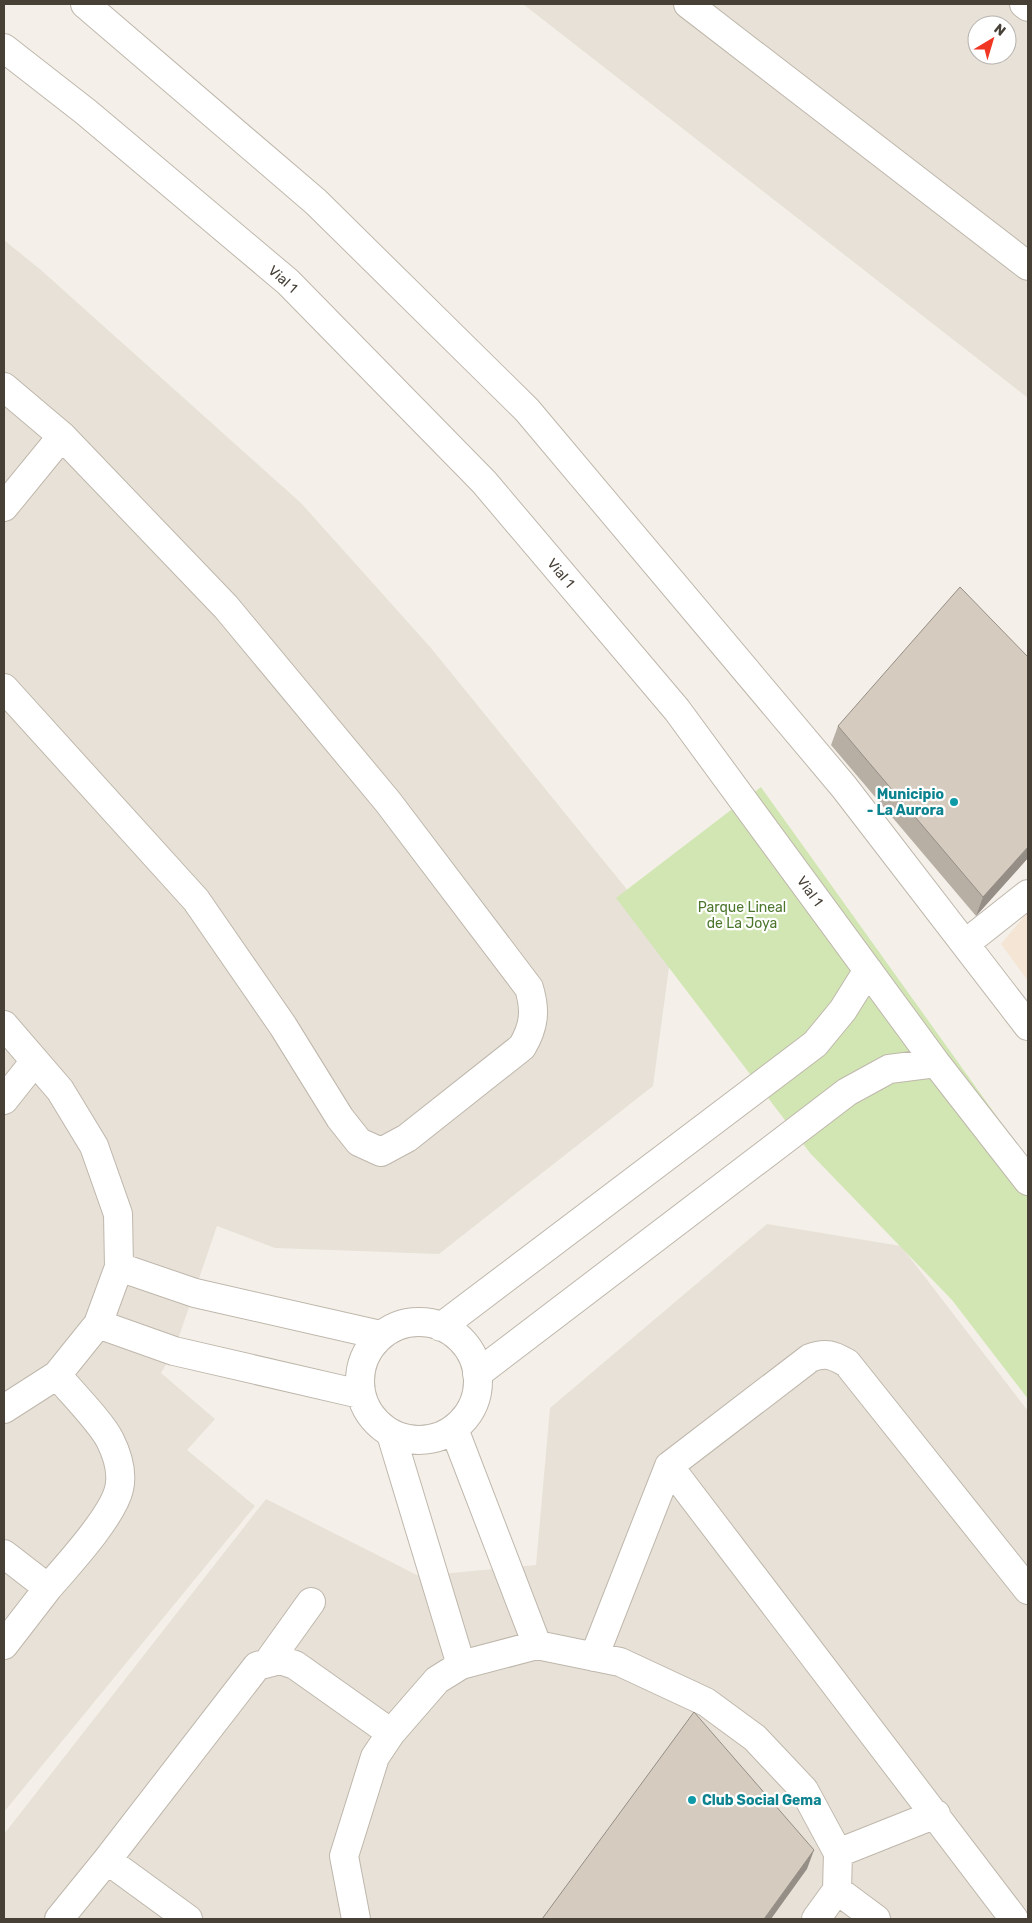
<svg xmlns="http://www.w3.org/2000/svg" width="1032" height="1923" viewBox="0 0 1032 1923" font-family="Rubik,sans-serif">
  <rect width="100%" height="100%" fill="#f4f0e9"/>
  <!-- residential -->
  <path fill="#e7e1d7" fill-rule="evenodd" d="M523 4H1028V398ZM977 25H1007V55H977Z
    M4 240 41 270 301 503 431 648 672 945 653 1086 439 1254 275 1248 217 1226 174 1351 161 1373 215 1419 187 1450 255 1506 4 1812Z
    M767 1224 901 1246 1028 1411V1919H4V1834L266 1499 419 1576 536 1565 550 1408Z"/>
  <!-- commercial -->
  <path fill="#f4e5d5" d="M1028 912V981L1001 944Z"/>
  <!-- green -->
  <path fill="#d2e6b3" d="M761 787 1028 1160V1399L952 1300 810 1153 616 898Z"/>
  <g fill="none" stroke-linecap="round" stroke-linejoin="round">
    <!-- minor casing -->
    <g stroke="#bfb7ac" stroke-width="30">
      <path id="minor" d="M85 4 316 202 527 410 844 787 1028 1026
        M688 4 1028 266
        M1024 4 1028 7
        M4 48 86 112 288 282 484 482 677 710 936 1063 1028 1181
        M4 387 62 436 226 607 388 802 529 988C536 1011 534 1027 522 1047L407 1138 381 1152 359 1142 340 1118 283 1026 196 900 4 688
        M4 507 62 436
        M966 943 1028 894
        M4 1025 60 1090 94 1146 118 1214 119 1267 98 1324 57 1375 4 1409
        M4 1100 35 1061
        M119 1267 195 1293 380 1335
        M360 1381a59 59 0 1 1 118 0a59 59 0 1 1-118 0Z
        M98 1324 174 1351 360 1394
        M441 1327 815 1044 843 1010 868 970
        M477 1374 847 1092 889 1069 936 1063
        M454 1429 537 1645
        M391 1434 461 1665
        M669 1466 1014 1919
        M4 1554 48 1588 4 1645
        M48 1588C67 1566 113 1516 119 1489 123 1472 118 1456 110 1440 101 1422 71 1392 57 1375
        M594 1657 669 1466 810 1358C826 1352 833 1355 847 1363L1028 1590
        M268 1662 311 1602
        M838 1853 936 1814
        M837 1890 876 1919
        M59 1919 107 1860
        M188 1919 107 1860 257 1666 280 1660 295 1665 391 1733
        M356 1919 344 1856 375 1757 391 1733 437 1680 461 1665 537 1645 620 1662 706 1702 755 1738 804 1790 838 1853 837 1890 816 1919"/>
    </g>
    <!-- minor -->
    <use href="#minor" stroke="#fff" stroke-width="28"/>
  </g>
  <!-- wall -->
  <path fill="#b7afa4" d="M1028 657V858L976 916 831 745 838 726Z"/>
  <!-- shaded-wall -->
  <path fill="#958e86" d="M1028 847V858L976 916 983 897Z
    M814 1850 807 1869 771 1919H764Z"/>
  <!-- building -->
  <path fill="#d5cbbf" stroke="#958e86" d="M960 587 1028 657V847L983 897 838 726Z
    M694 1712 814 1850 764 1919H542Z"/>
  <!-- markers -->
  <g fill="#0f9aa8" stroke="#fff" stroke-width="2">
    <circle cx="954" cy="802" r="5"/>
    <circle cx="692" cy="1800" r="5"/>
  </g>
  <g text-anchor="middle" stroke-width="4.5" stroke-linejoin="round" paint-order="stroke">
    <!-- street labels -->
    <g font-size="14" fill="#474037" stroke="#fff">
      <text transform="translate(283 279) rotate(42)" y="5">Vial 1</text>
      <text transform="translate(561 573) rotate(50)" y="5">Vial 1</text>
      <text transform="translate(810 891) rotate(54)" y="5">Vial 1</text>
    </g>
    <!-- culture labels -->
    <g font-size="14" font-weight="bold" fill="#0d838f" stroke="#fff" text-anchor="end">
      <text x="944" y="799">Municipio<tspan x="944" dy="16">- La Aurora</tspan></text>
      <text x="702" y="1805" text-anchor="start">Club Social Gema</text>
    </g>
    <!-- park labels -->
    <g font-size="14" fill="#4d762d" stroke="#fff">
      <text x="742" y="912">Parque Lineal<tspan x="742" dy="16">de La Joya</tspan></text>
    </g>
  </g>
  <!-- border -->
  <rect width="1032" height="1923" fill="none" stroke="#474037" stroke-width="10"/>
  <!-- north arrow -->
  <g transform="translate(992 40) rotate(38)"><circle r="24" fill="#ffffff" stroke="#b5b3af"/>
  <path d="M0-4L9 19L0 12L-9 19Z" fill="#f03523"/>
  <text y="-8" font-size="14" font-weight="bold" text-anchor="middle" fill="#474037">N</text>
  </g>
</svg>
